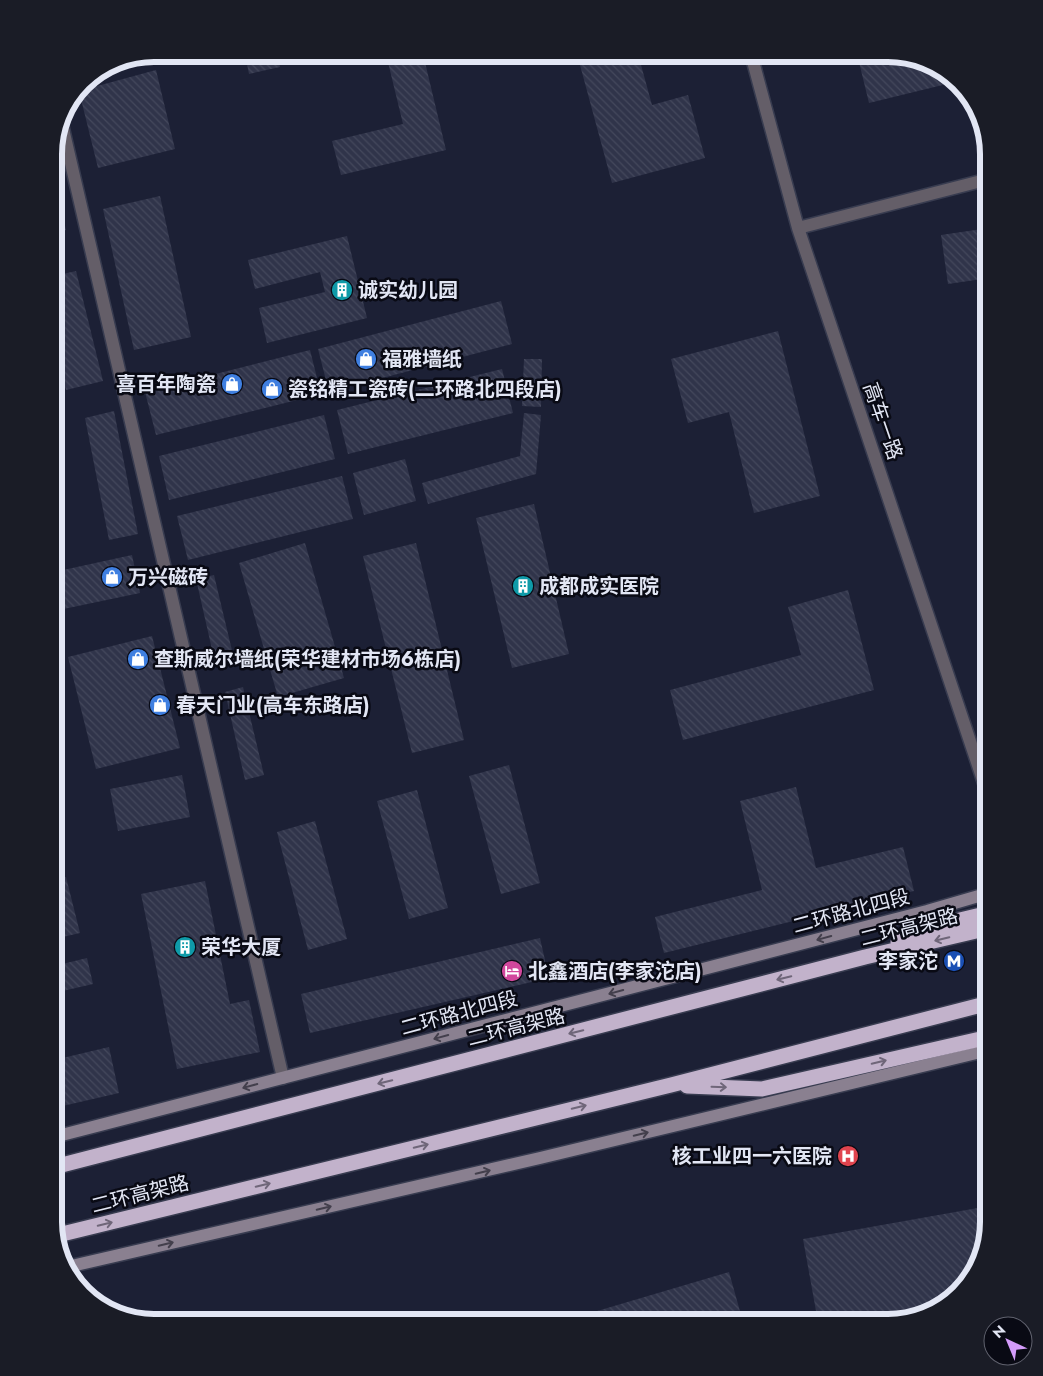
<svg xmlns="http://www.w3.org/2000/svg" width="1043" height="1376" viewBox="0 0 1043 1376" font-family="Jost,'Noto Sans SC',sans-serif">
  <defs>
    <pattern id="building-back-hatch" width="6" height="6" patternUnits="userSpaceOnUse" patternTransform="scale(1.25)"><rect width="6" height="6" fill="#30344a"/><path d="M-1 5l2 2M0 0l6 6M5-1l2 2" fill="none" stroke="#44485c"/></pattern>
  </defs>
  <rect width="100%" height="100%" fill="#1c2035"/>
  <!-- building -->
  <path fill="url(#building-back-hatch)" d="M245 54H277L280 67 249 74Z
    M386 54H423L446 150 341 175 332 141 403 124Z
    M577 54H638L652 105 688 95 705 158 612 183Z
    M857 54H895L939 67 955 82 869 103Z
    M156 70 175 149 98 168 79 91Z
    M54 178 66 230 54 233Z
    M160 196 191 337 134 350 103 209Z
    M989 228V278L948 284 941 235Z
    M347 236 367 318 267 343 259 308 325 292 320 272 255 289 248 260Z
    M76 271 103 381 66 390 54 342V276Z
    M501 301 512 344 329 392 318 349Z
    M778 331 820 496 754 513 729 412 688 423 671 359Z
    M310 350 321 394 156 435 145 392Z
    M524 359H542L541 407 522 406Z
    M502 369 513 413 348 454 337 410Z
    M114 411 138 534 109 540 85 418Z
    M524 413 541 415 536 474 428 504 422 483 520 456Z
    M324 415 335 459 169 500 159 456Z
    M405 459 416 501 364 515 353 473Z
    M342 476 353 519 188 560 177 516Z
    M534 504 569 654 512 668 476 518Z
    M305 543 344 678 278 697 239 563Z
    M416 543 464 740 412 753 363 556Z
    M132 555 140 593 54 611V572Z
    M989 562V589L982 564Z
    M214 575 235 663 216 667 196 579Z
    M848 590 874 690 683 740 670 690 801 655 788 607Z
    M152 636 180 748 96 769 68 657Z
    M243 687 264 775 245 780 225 692Z
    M509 765 540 883 501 894 469 776Z
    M182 775 190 817 118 831 110 789Z
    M796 787 816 868 903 847 914 891 664 953 655 917 762 890 740 801Z
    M417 790 448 908 409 919 377 801Z
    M315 821 347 939 308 950 277 832Z
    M66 877 80 933 54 939V880Z
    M205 881 230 1004 249 1000 260 1052 177 1069 141 894Z
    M540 938 549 978 310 1033 301 994Z
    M87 958 93 984 54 993V966Z
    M109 1047 119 1093 54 1108V1060Z
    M989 1206V1222L976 1272 944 1305 889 1322H818L803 1239Z
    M729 1272 743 1322H560Z"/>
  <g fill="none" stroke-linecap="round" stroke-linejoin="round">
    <!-- street casing -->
    <g stroke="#383c50" stroke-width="15">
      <path id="street" d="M751 54 798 228 989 798
        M61 120 283 1078
        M798 228 989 179"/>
    </g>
    <!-- secondary casing -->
    <g stroke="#383c50" stroke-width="15">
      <path id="secondary" d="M54 1137 927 911 989 893
        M67 1267 540 1158 989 1050"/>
    </g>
    <!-- highway casing -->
    <g stroke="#383c50" stroke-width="18">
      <path id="highway" d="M687 1086 762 1089 989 1037
        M58 1235 671 1085 989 1003"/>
    </g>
    <!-- street -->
    <use href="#street" stroke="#645e68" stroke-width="12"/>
    <!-- secondary -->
    <use href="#secondary" stroke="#8a8090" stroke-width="12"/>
    <!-- highway -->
    <use href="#highway" stroke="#c2b2cb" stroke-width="15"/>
    <!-- highway-bridge casing -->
    <g stroke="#383c50" stroke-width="18" stroke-linecap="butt">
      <path id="highway-bridge" d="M898 942 935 926 989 913
        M54 1167 865 957 989 928"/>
    </g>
    <!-- highway-bridge -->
    <use href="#highway-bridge" stroke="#c2b2cb" stroke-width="15"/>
  </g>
  <!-- one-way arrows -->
  <defs><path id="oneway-shaft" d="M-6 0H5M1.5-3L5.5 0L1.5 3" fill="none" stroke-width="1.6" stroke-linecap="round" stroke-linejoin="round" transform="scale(1.25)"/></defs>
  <g stroke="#433f4c">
    <use href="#oneway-shaft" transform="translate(824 938) rotate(165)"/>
    <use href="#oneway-shaft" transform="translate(616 992) rotate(165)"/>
    <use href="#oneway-shaft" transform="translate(441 1037) rotate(165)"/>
    <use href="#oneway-shaft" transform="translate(250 1086) rotate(165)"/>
    <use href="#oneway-shaft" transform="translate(641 1134) rotate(-14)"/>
    <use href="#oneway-shaft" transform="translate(483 1172) rotate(-13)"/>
    <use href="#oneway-shaft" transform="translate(324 1208) rotate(-13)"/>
    <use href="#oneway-shaft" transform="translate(166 1244) rotate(-13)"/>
  </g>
  <g stroke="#6f6679">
    <use href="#oneway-shaft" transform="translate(942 939) rotate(167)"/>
    <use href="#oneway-shaft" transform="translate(784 978) rotate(166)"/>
    <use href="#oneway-shaft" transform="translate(576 1032) rotate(166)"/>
    <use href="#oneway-shaft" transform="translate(879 1062) rotate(-13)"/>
    <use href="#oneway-shaft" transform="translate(385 1082) rotate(166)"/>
    <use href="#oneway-shaft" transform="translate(719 1087) rotate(2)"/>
    <use href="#oneway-shaft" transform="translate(579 1107) rotate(-14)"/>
    <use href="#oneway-shaft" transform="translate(421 1146) rotate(-14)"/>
    <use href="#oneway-shaft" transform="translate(263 1185) rotate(-14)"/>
    <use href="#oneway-shaft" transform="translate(105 1224) rotate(-14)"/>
  </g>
  <!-- icons -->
  <defs>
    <g id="building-disc" transform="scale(1.125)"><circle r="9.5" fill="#0f9aa8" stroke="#090a14"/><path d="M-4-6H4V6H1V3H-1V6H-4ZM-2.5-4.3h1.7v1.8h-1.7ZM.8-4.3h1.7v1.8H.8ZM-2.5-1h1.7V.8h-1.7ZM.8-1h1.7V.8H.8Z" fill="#fff"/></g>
    <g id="shop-disc" transform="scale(1.125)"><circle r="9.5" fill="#3f7fe0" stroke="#090a14"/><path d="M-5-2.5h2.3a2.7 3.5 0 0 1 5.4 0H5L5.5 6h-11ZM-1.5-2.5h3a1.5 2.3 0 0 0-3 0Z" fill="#fff"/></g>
    <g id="metro-disc" transform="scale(1.125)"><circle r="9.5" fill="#1a4fb4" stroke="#090a14"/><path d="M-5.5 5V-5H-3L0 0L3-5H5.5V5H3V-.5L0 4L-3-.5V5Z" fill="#fff"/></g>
    <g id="hotel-disc" transform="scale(1.125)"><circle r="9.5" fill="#d1479c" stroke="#090a14"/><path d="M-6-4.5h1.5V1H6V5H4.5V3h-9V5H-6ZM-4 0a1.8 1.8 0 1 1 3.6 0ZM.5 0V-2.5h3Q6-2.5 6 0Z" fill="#fff"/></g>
    <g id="hospital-disc" transform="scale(1.125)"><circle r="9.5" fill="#e0444e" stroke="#090a14"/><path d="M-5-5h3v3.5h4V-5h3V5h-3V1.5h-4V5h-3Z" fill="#fff"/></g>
  </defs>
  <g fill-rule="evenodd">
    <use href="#building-disc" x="342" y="290"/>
    <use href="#shop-disc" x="366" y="359"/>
    <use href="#shop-disc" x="232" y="384"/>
    <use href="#shop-disc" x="272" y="389"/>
    <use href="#shop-disc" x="112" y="577"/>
    <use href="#building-disc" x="523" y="586"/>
    <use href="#shop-disc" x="138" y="659"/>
    <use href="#shop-disc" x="160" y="705"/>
    <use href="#building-disc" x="185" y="947"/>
    <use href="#metro-disc" x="954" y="961"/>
    <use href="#hotel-disc" x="512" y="971"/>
    <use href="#hospital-disc" x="848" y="1156"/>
  </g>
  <g text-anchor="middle" stroke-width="5" stroke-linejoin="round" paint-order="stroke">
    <!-- poi labels -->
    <g font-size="20" font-weight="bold" fill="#e2e6f4" stroke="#090a14" text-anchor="start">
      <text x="358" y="297">诚实幼儿园</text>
      <text x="382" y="366">福雅墙纸</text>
      <text x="216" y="391" text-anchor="end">喜百年陶瓷</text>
      <text x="288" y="396">瓷铭精工瓷砖(二环路北四段店)</text>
      <text x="128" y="584">万兴磁砖</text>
      <text x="539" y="593">成都成实医院</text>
      <text x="154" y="666">查斯威尔墙纸(荣华建材市场6栋店)</text>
      <text x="176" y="712">春天门业(高车东路店)</text>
      <text x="201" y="954">荣华大厦</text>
      <text x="938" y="968" text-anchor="end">李家沱</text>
      <text x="528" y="978">北鑫酒店(李家沱店)</text>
      <text x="832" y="1163" text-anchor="end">核工业四一六医院</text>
    </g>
    <!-- street labels -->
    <g font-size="20" fill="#e2e6f4" stroke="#090a14">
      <text transform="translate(883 421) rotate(71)" y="7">高车一路</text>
      <text transform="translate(851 911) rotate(-15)" y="7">二环路北四段</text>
      <text transform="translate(909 927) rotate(-14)" y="7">二环高架路</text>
      <text transform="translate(459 1013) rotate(-15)" y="7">二环路北四段</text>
      <text transform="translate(516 1027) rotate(-14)" y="7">二环高架路</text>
      <text transform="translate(140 1194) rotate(-14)" y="7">二环高架路</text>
    </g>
  </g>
  <!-- crop -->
  <path d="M0 0H1043V1376H0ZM154 62H888A92 92 0 0 1 980 154V1222A92 92 0 0 1 888 1314H154A92 92 0 0 1 62 1222V154A92 92 0 0 1 154 62Z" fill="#1a1c26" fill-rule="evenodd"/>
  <path fill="none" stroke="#e2e6f4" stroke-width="6" d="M154 62H888A92 92 0 0 1 980 154V1222A92 92 0 0 1 888 1314H154A92 92 0 0 1 62 1222V154A92 92 0 0 1 154 62Z"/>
  <!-- north arrow -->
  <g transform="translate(1008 1341) rotate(316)"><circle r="24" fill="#090a14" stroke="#60626e"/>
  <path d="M0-4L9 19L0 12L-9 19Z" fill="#d49cfb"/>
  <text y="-8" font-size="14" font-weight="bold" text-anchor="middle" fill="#e2e6f4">N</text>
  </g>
</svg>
